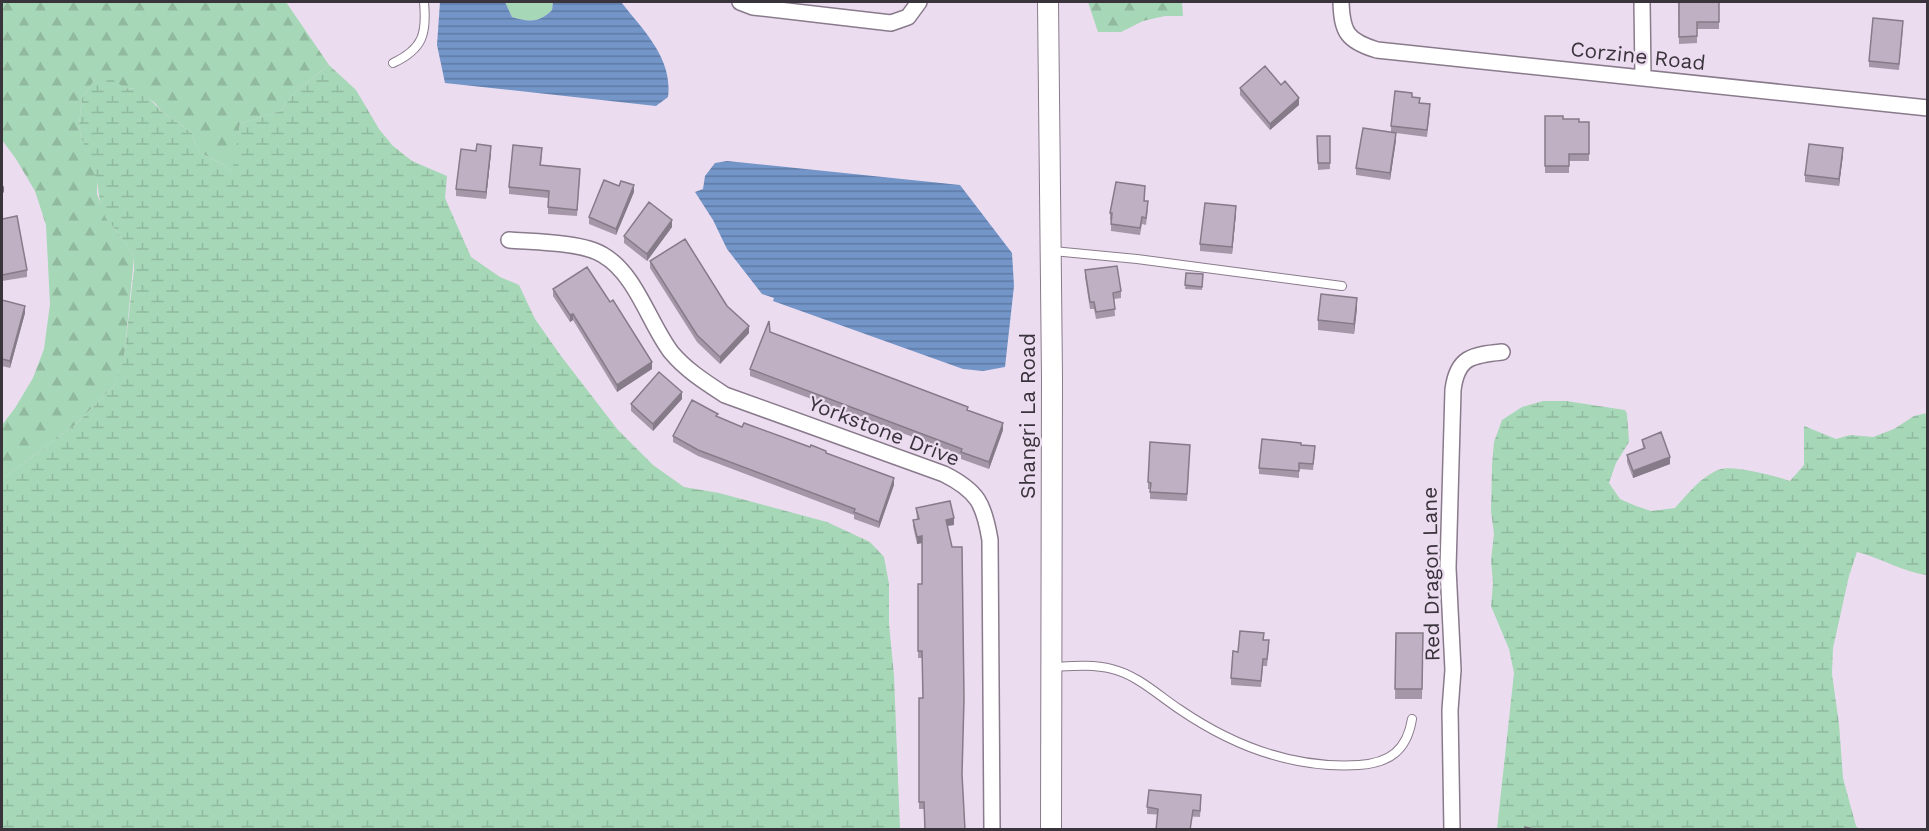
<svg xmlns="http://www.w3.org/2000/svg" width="1929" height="831" viewBox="0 0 1929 831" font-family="'Work Sans',sans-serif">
  <defs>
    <pattern id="forest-firs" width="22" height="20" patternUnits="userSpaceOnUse" patternTransform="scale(1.5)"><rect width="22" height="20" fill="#a6d7b7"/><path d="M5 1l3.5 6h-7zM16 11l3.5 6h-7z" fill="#90b99e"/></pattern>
    <pattern id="wetland-marsh" width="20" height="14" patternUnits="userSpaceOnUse" patternTransform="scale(1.5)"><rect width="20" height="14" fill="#a6d7b7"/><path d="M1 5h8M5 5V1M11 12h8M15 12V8" fill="none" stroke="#90b99e"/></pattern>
    <pattern id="water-rules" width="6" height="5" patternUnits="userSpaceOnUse" patternTransform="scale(1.5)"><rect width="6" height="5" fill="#7395c8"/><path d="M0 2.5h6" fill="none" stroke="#5f7aa4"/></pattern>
  </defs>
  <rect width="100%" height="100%" fill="#ecdcf0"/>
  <!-- forest -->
  <path fill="url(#forest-firs)" d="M2 2H286L329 65 298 89 280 111 240 124 233 173 224 165 203 154 195 145 192 133 162 112 155 103 136 89 125 88 96 78 82 98 79 125 81 136 94 170 97 182V194L106 218 128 246 134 257 124 359 114 386 75 425 2 479V425L15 408 33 378 44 349 50 304 46 225 35 191 16 159 2 140Z
    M1088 2H1182L1183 16H1165L1143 21 1121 32H1098Z"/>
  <!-- wetland -->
  <path fill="url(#wetland-marsh)" d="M329 65 356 90 379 129 393 146 412 161 447 176 445 198 471 257 500 277 519 285 535 319 561 356 618 430 653 465 684 487 719 493 827 522 870 542 884 557 889 584V624L894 676 900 829H2V479L75 425 114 386 124 358 134 269V257L128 246 106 218 101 208 97 182 81 136 79 125 82 98 96 78 107 76 125 88 136 89 146 95 162 112 192 133 195 145 203 154 224 165 232 172 240 124 280 111 298 89Z
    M1543 401H1566L1625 410 1627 414 1629 442 1616 463 1609 483 1620 499 1636 506 1651 511 1675 508C1688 494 1702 475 1721 469 1734 465 1776 476 1790 481L1804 465V426L1836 439 1850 435 1873 437 1894 429 1914 416 1927 413V575C1903 572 1881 558 1857 552L1849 576 1833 648 1832 674 1839 724 1843 778 1856 826 1859 829H1497L1514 673 1509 649 1491 606 1493 583 1491 560 1494 534 1491 511 1492 465 1494 442 1502 420 1522 407Z"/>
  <!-- park -->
  <path fill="#a6d7b7" d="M505 2H553L552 10C539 23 529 22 512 17Z"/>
  <!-- water -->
  <path fill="url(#water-rules)" d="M440 2H505L512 17C529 22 539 23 552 10L553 2H621C643 30 673 58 668 97L656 106 445 83 437 45Z
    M727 161 960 185 1012 253 1014 286 1005 367 983 371 963 369 773 301 774 298 762 294 727 249 713 220 695 192 703 189 705 176 715 163Z"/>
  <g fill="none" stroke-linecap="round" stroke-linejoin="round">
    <!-- service casing -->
    <g stroke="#897a8c" stroke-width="10">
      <path id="service" d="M393 63C423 49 427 34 424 2
        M1053 251 1137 259 1342 286
        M1053 667C1072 666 1093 664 1112 669 1137 675 1158 695 1179 709 1233 746 1293 769 1359 765 1390 763 1407 750 1412 719"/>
    </g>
    <!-- minor casing -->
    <g stroke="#897a8c" stroke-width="18">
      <path id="minor" d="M740 2 753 7 891 23 908 17 919 2
        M1341 2C1342 32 1347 41 1377 50L1928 108
        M1642 2 1643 78
        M509 240C534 242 583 242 603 255 636 274 649 323 671 352 686 370 705 382 725 395L944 474C978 491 984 504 990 540L992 830
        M1452 830 1450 710 1453 670 1448 568 1453 390C1457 357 1472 355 1502 352"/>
    </g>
    <!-- tertiary casing -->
    <g stroke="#897a8c" stroke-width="22">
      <path id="tertiary" d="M1048 2 1052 377 1051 830"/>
    </g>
    <!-- service -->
    <use href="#service" stroke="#fff" stroke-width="8"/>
    <!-- minor -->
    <use href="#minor" stroke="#fff" stroke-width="15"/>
    <!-- tertiary -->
    <use href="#tertiary" stroke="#fff" stroke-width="20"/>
  </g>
  <!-- wall -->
  <path fill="#a597a8" d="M1678 2H1719V29H1697V43L1679 44Z
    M1903 28 1899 70 1869 67V61Z
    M1240 88 1299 105 1270 130 1240 95Z
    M1412 97 1430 111 1427 137 1396 133V140L1390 180 1356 175V168L1391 132V126Z
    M1545 116 1579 122H1589V161H1569V173H1545Z
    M1317 136H1330V169L1318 170Z
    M491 153 486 199 456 196V189Z
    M542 155 541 165 580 176 577 216 548 214V198L509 194V187Z
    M1843 155 1839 186 1805 182V175Z
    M634 192 616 235 589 224V217Z
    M1145 192 1144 201 1148 208 1146 225 1142 224 1140 235 1111 231V220H1110V213Z
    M1236 213 1232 254 1200 251V244Z
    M2 219 27 270V277L2 281Z
    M672 227 647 261 624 243V236Z
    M650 261 727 306 749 333 720 364 697 342 650 268Z
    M1085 270 1121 291V298L1114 299 1115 316 1096 319 1094 309H1090L1085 277Z
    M1186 273 1203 274 1202 290 1185 289Z
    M553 289 652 369 617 392 573 320 570 322 553 296Z
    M2 300 25 313 10 368 2 366Z
    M1357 308 1354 334 1318 330V320Z
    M770 332 968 410 1003 430 989 469 961 459V455L750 376V369Z
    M682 399 653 431 631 411V404Z
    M718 417 742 427 826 454 894 485 879 528 854 519V515L698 456 673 442V436Z
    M1642 440 1670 464 1633 478 1627 462V455L1643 449Z
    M1190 445 1187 501 1150 499V489H1148V482Z
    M1301 445 1315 452 1313 470 1299 469V478L1259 474V468Z
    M916 508 954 525 947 526 924 809H919V698H923L922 658H918V584H922V543L917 544 913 526V520L917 519Z
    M1396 633H1423L1422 699H1395Z
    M1264 640 1269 647 1267 666H1263L1261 687 1231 685V678L1238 652Z
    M1201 802 1200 817 1147 814V807Z"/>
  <!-- shaded-wall -->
  <path fill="#867b88" d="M1299 98V105L1270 130V124Z
    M1396 133V140L1390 180V173Z
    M491 146V153L486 199V192Z
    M1843 148V155L1839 186V179Z
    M634 185V192L616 235V229Z
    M4 186V192L2 194V187Z
    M1236 206V213L1232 254V247Z
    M672 220V227L647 261V254Z
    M1357 298V308L1354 334V324Z
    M25 306V313L10 368V361Z
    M573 314V320L570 322V315Z
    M749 326V333L720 364V357Z
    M652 362V369L617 392V385Z
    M682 392V399L653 431V424Z
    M1003 423V430L989 469V462Z
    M1670 457V464L1633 478V471Z
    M894 478V485L879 528V522Z
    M954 518V525L946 526V520Z
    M922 536V543L917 544V537Z"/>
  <!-- building -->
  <path fill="#c0b0c3" stroke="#867b88" stroke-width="1.5" d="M1679 2H1719V22H1697V36L1679 37Z
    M1873 18 1903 21 1899 64 1869 61Z
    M1265 66 1281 85 1285 81 1299 98 1270 124 1240 88Z
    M1395 91 1412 93V97L1420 98 1419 103 1430 104 1427 130 1391 126Z
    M1545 116H1563V119H1579V122H1589V154H1569V166H1545Z
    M1363 128 1396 133 1390 173 1356 168Z
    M1317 136H1330V163H1318Z
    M477 144 491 146 486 192 456 189 461 149 476 151Z
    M1809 144 1843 148 1839 179 1805 175Z
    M513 145 542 148 540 165 580 169 577 210 548 207 549 191 509 187Z
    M604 180 619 186 621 181 634 185 616 229 589 217Z
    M1116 182 1145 186 1144 201H1148L1146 218 1142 217 1140 228 1111 224 1112 213H1110Z
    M649 202 672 220 647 254 624 236Z
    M1205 203 1236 206 1232 247 1200 244Z
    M17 216 27 270 2 275V219Z
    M685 239 727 306 749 326 720 357 697 335 650 261Z
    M1117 266 1121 291 1113 293 1115 309 1096 312 1094 302H1090L1085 270Z
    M587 267 610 302 613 300 652 362 617 385 573 314 570 315 553 289Z
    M1186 273 1203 274 1202 287 1185 285Z
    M1321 294 1357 298 1354 324 1318 320Z
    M2 300 25 306 10 361 2 359Z
    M769 321 770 332 968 407 967 410 1003 423 989 462 961 452 962 449 750 369Z
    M659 372 682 392 653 424 631 404Z
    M692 400 718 414 716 416 742 427 744 423 810 447 811 445 826 451V453L894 478 879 522 854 512 855 509 698 450 673 436Z
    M1661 432 1670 457 1633 471 1627 455 1645 448 1642 440Z
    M1262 439 1301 443V445L1315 446 1313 464 1299 463V471L1259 468Z
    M1150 442 1190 445 1187 494 1150 492 1151 483 1148 482Z
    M950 501 954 518 946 520 952 547H962L964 699 962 774 965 830H925L924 802H919V698H923L922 651H918V584H922V536L917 537 913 520 919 519 916 508Z
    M1240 631 1264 633 1263 640H1269L1267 659H1263L1261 681 1231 678 1233 651 1238 652Z
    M1396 633H1423L1422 689H1395Z
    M1149 790 1201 795 1200 811 1193 810 1190 830H1156L1158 809 1147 807Z
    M1525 827 1538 830H1525Z"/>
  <g text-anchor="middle" stroke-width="4.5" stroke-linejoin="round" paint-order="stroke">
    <!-- street labels -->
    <g font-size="21" fill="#39333b" stroke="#ecdcf0">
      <text transform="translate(1638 56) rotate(6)" y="7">Corzine Road</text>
      <text transform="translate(1028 416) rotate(-90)" y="7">Shangri La Road</text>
      <text transform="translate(884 431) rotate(21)" y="7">Yorkstone Drive</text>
      <text transform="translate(1431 574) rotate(-91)" y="7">Red Dragon Lane</text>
    </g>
  </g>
  <!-- border -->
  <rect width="1929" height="831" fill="none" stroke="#39333b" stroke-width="6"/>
</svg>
